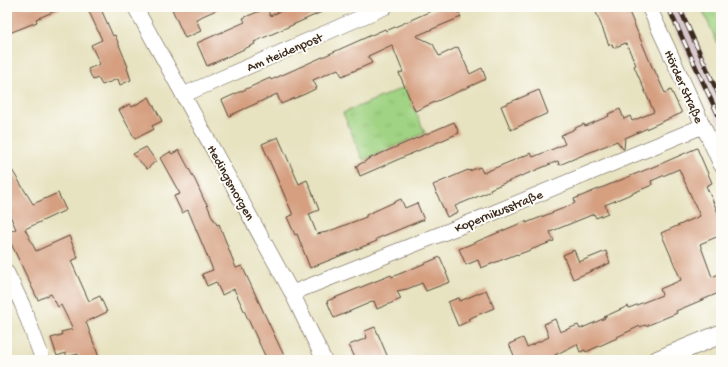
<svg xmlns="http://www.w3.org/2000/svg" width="728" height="367" viewBox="0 0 728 367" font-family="'Gochi Hand',sans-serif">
  <defs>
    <pattern id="park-tufts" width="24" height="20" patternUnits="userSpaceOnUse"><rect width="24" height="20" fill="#a0d383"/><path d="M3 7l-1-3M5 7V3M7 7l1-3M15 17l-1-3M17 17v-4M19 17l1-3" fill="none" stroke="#8bb571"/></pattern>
  </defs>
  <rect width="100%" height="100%" fill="#fdfcf7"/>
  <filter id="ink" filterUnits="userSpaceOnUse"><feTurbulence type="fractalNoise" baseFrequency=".025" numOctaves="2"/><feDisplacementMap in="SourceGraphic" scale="8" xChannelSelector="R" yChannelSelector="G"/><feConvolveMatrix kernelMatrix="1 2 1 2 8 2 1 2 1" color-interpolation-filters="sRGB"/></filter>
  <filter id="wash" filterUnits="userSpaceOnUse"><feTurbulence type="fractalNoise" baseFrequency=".012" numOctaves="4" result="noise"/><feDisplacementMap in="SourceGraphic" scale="16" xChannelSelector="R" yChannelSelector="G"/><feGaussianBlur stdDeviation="0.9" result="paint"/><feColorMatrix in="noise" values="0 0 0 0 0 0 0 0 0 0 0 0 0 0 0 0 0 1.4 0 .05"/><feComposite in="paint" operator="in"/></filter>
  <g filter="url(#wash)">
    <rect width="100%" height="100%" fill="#e7e2c0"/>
    <!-- railway -->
    <path fill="#d2bdc6" d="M665 7H682L721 93V131Z"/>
    <!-- park -->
    <path fill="url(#park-tufts)" stroke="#6e7e50" d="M701 7H721V51Z
      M405 87 425 133 363 160 343 113Z"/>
    <g id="blocks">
      <!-- building -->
      <path fill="#d59f80" d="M7 7H65L36 19 37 22 7 34Z
        M87 7H100L113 36 115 35 128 67 127 68 131 80 120 85 118 79 102 85 98 78 93 80 88 69 100 64 91 45 102 40Z
        M171 7H223L196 19 201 31 185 38Z
        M290 7H333L254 42 255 44 207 66 197 43 245 22 243 18 267 8 270 16Z
        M440 7H456L461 17 416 36 433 44 439 56 458 47 470 74 482 68 486 79 415 111 399 73 403 72 392 45 368 56 372 63 342 76 338 69 313 80 317 88 305 94 281 104 277 94 229 116 222 100 270 78 271 80 385 29 386 31Z
        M594 7H627L653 69H654L665 93 671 90 682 113 625 138 624 149H623L617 141 559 165 558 161 490 189 491 191 455 206 458 212 447 217 433 185 468 170 469 171 480 167 483 173 531 153 533 157 553 149 565 144 561 135 573 130V129L584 124 585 126 609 116 608 114 620 109 624 119 630 116 632 121 654 112 634 66 636 65 626 43 613 48 612 44 609 45Z
        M539 90 548 113 511 130 501 106Z
        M149 97 162 121 152 126 154 129 135 139 119 110 130 104 132 107Z
        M454 122 459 133 360 176 356 166 366 161V160Z
        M278 137 299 184 307 180 312 192 319 210 309 214 317 234 327 232 366 217V215L401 199 405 208 417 203 424 220H422L376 239 377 241 310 268 297 234 295 235 287 217 293 215 262 144Z
        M146 147 156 161 147 169 133 154Z
        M697 148 712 183 706 186 721 219V235L700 244 712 277 721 273V292L676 311 677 313 646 326 645 325 640 327V326L617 337V338L586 352 585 350 580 352 577 344 555 355 557 360H516L509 344 523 338 527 347 549 337 544 324 555 319 560 332 578 325 580 329 605 318 604 317 628 306 629 308 662 295 660 289 681 280 661 233 700 216 679 169 651 181 652 185 605 205 608 213 596 218 594 214 550 232 554 241 517 255V254L481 268 478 260 466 265 459 249 526 221V223L569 206 575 203 574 199 665 162Z
        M179 150 196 182 205 202H206L213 219H214L217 225 219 224 236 268 242 266 286 360H267L234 289 222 295 216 282 207 286 202 274 213 270 188 210 182 213 174 196 180 194 160 158 170 152 172 154Z
        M7 162 33 204 58 193 66 210 25 229 36 251 69 236 78 258 71 261 89 301 100 296 107 312 86 322 100 360H80L78 354 66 357V353L57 356 51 338 62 335 61 332 73 329 61 305 58 307 51 294 38 300 7 235V233L16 229 7 209Z
        M574 250 579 262 606 251 610 263 573 279 563 255Z
        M440 257 447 273H446L450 282 426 291 422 283 407 289 397 291 401 299 377 309 374 301 334 318 327 301 391 275 392 277Z
        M486 290 494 308 468 319 469 321 458 326 448 302 458 298H459L460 301Z
        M375 327 389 360H356L349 345 367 338 365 331Z"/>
    </g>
  </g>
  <g filter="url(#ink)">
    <use href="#blocks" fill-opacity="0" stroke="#554636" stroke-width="1"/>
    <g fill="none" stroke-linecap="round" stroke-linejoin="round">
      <!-- minor casing -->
      <g stroke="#554636" stroke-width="16">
        <path id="minor" d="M135 7 292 293 324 360
          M649 7 721 165
          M183 95 385 7
          M7 273 22 304 43 360
          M292 293 481 218 703 126"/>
      </g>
      <!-- tertiary casing -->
      <g stroke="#554636" stroke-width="20">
        <path id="tertiary" d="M658 360 721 334"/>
      </g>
      <!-- minor -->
      <use href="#minor" stroke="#fff" stroke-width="15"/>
      <!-- tertiary -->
      <use href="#tertiary" stroke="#fff" stroke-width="19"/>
      <!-- rail casing -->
      <g stroke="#3b2a1e" stroke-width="4.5">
        <path id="rail" d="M668 7 721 121
          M679 7 721 100"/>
      </g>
      <!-- rail -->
      <use href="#rail" stroke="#fdfcf7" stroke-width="3" stroke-dasharray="9" stroke-linecap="butt"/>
    </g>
  </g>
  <g text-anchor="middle" stroke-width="4" stroke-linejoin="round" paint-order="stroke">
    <!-- street labels -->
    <g font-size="13" fill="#3b2a1e" stroke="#fdfcf7">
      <text transform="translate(284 51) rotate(-23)" y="5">Am Heidenpost</text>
      <text transform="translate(685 86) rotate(66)" y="5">Hörder Straße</text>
      <text transform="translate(232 182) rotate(61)" y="5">Hedingsmorgen</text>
      <text transform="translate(498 210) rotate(-22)" y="5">Kopernikusstraße</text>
    </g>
  </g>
  <!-- margin -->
  <rect width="728" height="367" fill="none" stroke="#fdfcf7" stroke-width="24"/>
</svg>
